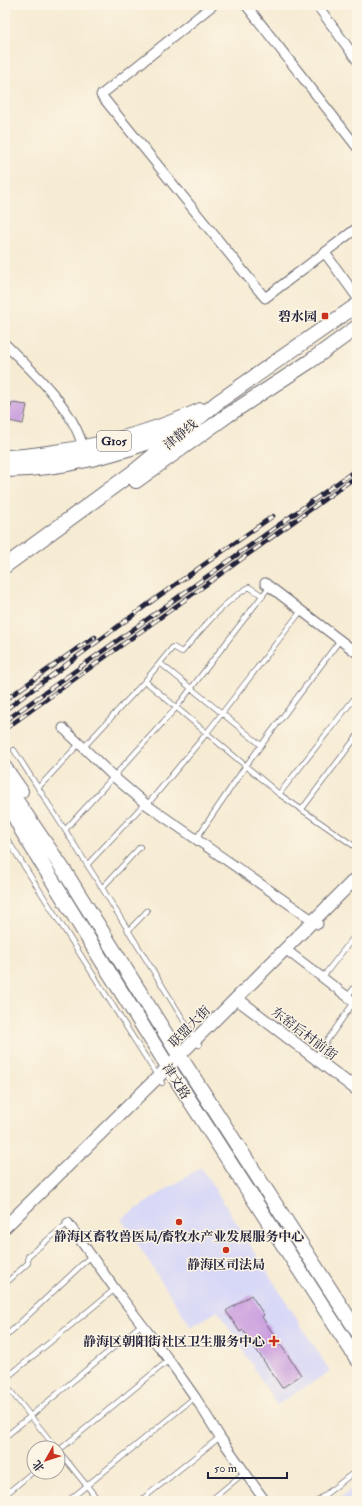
<svg xmlns="http://www.w3.org/2000/svg" width="362" height="1506" viewBox="0 0 362 1506" font-family="'IM FELL Double Pica','Noto Serif SC',serif">
  <rect width="100%" height="100%" fill="#fcf5e5"/>
  <filter id="ink" filterUnits="userSpaceOnUse"><feTurbulence type="fractalNoise" baseFrequency=".025" numOctaves="2"/><feDisplacementMap in="SourceGraphic" scale="8" xChannelSelector="R" yChannelSelector="G"/><feConvolveMatrix kernelMatrix="1 2 1 2 8 2 1 2 1" color-interpolation-filters="sRGB"/></filter>
  <filter id="wash" filterUnits="userSpaceOnUse"><feTurbulence type="fractalNoise" baseFrequency=".012" numOctaves="4" result="noise"/><feDisplacementMap in="SourceGraphic" scale="16" xChannelSelector="R" yChannelSelector="G"/><feGaussianBlur stdDeviation="0.9" result="paint"/><feColorMatrix in="noise" values="0 0 0 0 0 0 0 0 0 0 0 0 0 0 0 0 0 1.4 0 .05"/><feComposite in="paint" operator="in"/></filter>
  <g filter="url(#wash)">
    <rect width="100%" height="100%" fill="#f6ebd3"/>
    <!-- built -->
    <path fill="#d7d7f8" d="M201 1167 330 1371 277 1405 218 1311 191 1327 121 1219Z
      M357 1485V1501H336Z"/>
    <g id="blocks">
      <!-- building -->
      <path fill="#c79adf" d="M12 403 27 405 23 424 5 420V407L11 408Z
        M251 1295 264 1315 262 1317 301 1375 282 1388 243 1330 240 1332 226 1311Z"/>
    </g>
  </g>
  <g filter="url(#ink)">
    <use href="#blocks" fill-opacity="0" stroke="#6c6870" stroke-width="1"/>
    <g fill="none" stroke-linecap="round" stroke-linejoin="round">
      <!-- service casing -->
      <g stroke="#6c6870" stroke-width="6">
        <path id="service" d="M160 663 261 745
          M145 681 279 794 357 848
          M83 748 145 681 173 647 182 652C202 629 222 603 249 587L263 596
          M14 750 102 888 199 1045
          M38 788 79 744
          M279 794 357 695
          M147 805 206 734 301 611
          M302 809 357 736
          M65 830 176 708 269 587
          M5 836 162 1083
          M196 839 245 767 340 640
          M87 865 145 803
          M102 888 140 847
          M128 931 147 911
          M322 978 357 933
          M347 997 357 984
          M315 1058 354 1002
          M349 1083 357 1072
          M5 1284 28 1263V1256L68 1223
          M5 1337 91 1256
          M5 1379 115 1289
          M5 1384 56 1448
          M5 1437 142 1324
          M58 1450 99 1501
          M58 1451 169 1360
          M5 1495 34 1471
          M68 1501 195 1397
          M140 1501 220 1437
          M210 1501 245 1472
          M317 1501 357 1470"/>
      </g>
      <!-- minor casing -->
      <g stroke="#6c6870" stroke-width="11">
        <path id="minor" d="M213 5 101 95 265 298 357 228
          M246 5 357 147
          M317 5 357 60
          M325 253 357 297
          M5 344C34 373 76 410 84 452
          M265 583 357 653
          M63 728 114 777 147 805 318 924
          M285 949 357 1004
          M68 1223 115 1289 169 1360 195 1397 220 1437 265 1501"/>
      </g>
      <!-- tertiary casing -->
      <g stroke="#6c6870" stroke-width="13">
        <path id="tertiary" d="M236 998 357 1090"/>
      </g>
      <!-- secondary casing -->
      <g stroke="#6c6870" stroke-width="14">
        <path id="secondary" d="M5 1227 154 1081 357 877"/>
      </g>
      <!-- primary casing -->
      <g stroke="#6c6870" stroke-width="16">
        <path id="primary" d="M5 457C19 457 34 455 48 453 101 446 152 432 201 410
          M5 470C63 470 121 453 175 433
          M136 481 228 415 309 362 357 327
          M5 566 136 470 218 402 357 305
          M5 768 21 791
          M5 784 65 872 179 1055 357 1331
          M5 798 22 831 102 961 172 1073 357 1359"/>
      </g>
      <!-- service -->
      <use href="#service" stroke="#fff" stroke-width="4.5"/>
      <!-- minor -->
      <use href="#minor" stroke="#fff" stroke-width="9"/>
      <!-- tertiary -->
      <use href="#tertiary" stroke="#fff" stroke-width="11"/>
      <!-- secondary -->
      <use href="#secondary" stroke="#fff" stroke-width="12"/>
      <!-- primary -->
      <use href="#primary" stroke="#fff" stroke-width="14"/>
      <!-- rail casing -->
      <g stroke="#22223b" stroke-width="4.5">
        <path id="rail" d="M5 700 75 650 95 637
          M5 710 159 596 273 516
          M5 721 357 469
          M5 729 357 476"/>
      </g>
      <!-- rail -->
      <use href="#rail" stroke="#fcf5e5" stroke-width="3" stroke-dasharray="9" stroke-linecap="butt"/>
    </g>
  </g>
  <!-- markers -->
  <g fill="#c8321e" stroke="#fcf5e5" stroke-width="1.5">
    <rect x="321" y="312" width="8" height="8" rx="2"/>
    <circle cx="179" cy="1222" r="4"/>
    <circle cx="226" cy="1250" r="4"/>
    <path d="M272 1335h4v4h4v4h-4v4h-4v-4h-4v-4h4z"/>
  </g>
  <g text-anchor="middle" stroke-width="3" stroke-linejoin="round" paint-order="stroke">
    <!-- shield labels -->
    <rect fill="#fcf5e5" stroke="#63616e" stroke-width="1" x="97" y="431" width="34" height="20" rx="3"/>
    <g font-size="12" font-weight="bold" fill="#22223b">
      <text x="114" y="445">G105</text>
    </g>
    <!-- poi labels -->
    <g font-size="13" font-weight="bold" fill="#22223b" stroke="#fcf5e5" text-anchor="end">
      <text x="317" y="321">碧水园</text>
      <text x="179" y="1241" text-anchor="middle">静海区畜牧兽医局/畜牧水产业发展服务中心</text>
      <text x="226" y="1269" text-anchor="middle">静海区司法局</text>
      <text x="265" y="1346">静海区朝阳街社区卫生服务中心</text>
    </g>
    <!-- street labels -->
    <g font-size="13" fill="#22223b" stroke="#fcf5e5">
      <text transform="translate(180 434) rotate(-40)" y="5">津静线</text>
      <text transform="translate(189 1026) rotate(-45)" y="5">联盟大街</text>
      <text transform="translate(305 1033) rotate(37)" y="5">东窑后村前街</text>
      <text transform="translate(177 1081) rotate(57)" y="5">津文路</text>
    </g>
  </g>
  <!-- margin -->
  <rect width="362" height="1506" fill="none" stroke="#fcf5e5" stroke-width="20"/>
  <!-- north arrow -->
  <g transform="translate(46 1460) rotate(231)"><circle r="19" fill="#fcf5e5" stroke="#a5a1a1"/>
  <path d="M0-3L7 15L0 10L-7 15Z" fill="#c8321e"/>
  <text y="-6" font-size="11" font-weight="bold" text-anchor="middle" fill="#22223b">北</text>
  </g>
  <!-- scale -->
  <path d="M208 1472v6h79v-6" fill="none" stroke="#22223b" stroke-width="2"/>
  <text x="214" y="1472" font-size="12" fill="#22223b" stroke="#fcf5e5" stroke-width="3" paint-order="stroke">50 m</text>
</svg>
